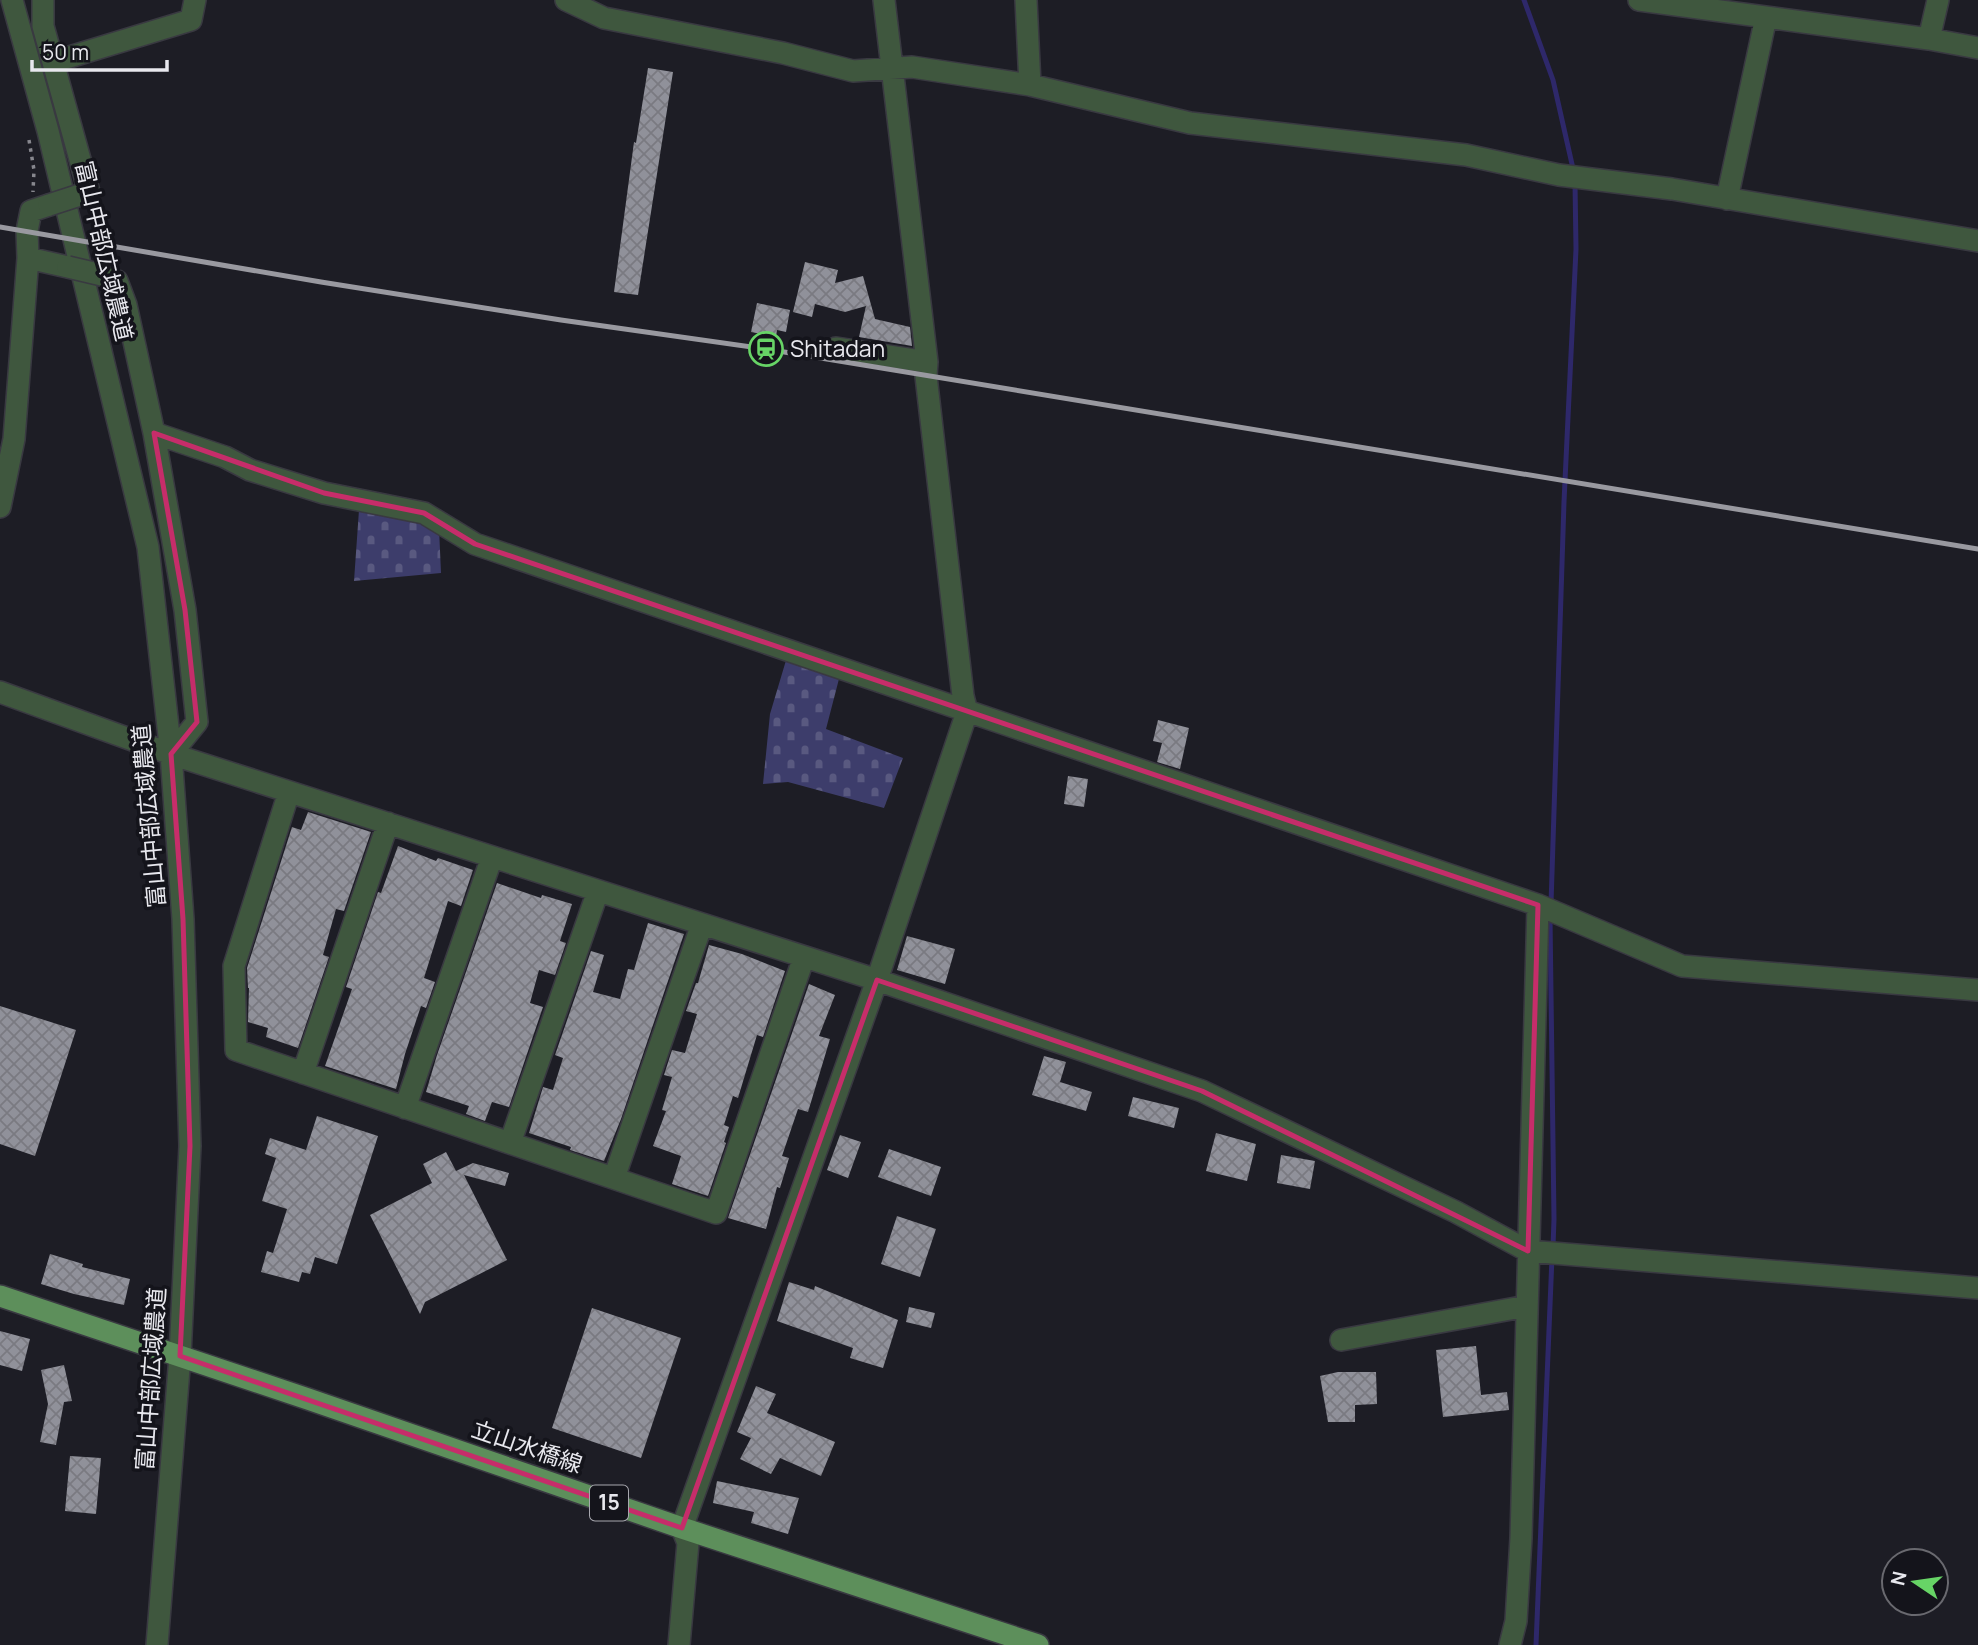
<svg xmlns="http://www.w3.org/2000/svg" width="1978" height="1645" viewBox="0 0 1978 1645" font-family="Manrope,'Noto Sans JP',sans-serif">
  <defs>
    <pattern id="cemetery-stones" width="16" height="16" patternUnits="userSpaceOnUse" patternTransform="scale(1.75)"><rect width="16" height="16" fill="#3d3d6b"/><path d="M2 7V4a2 2 0 0 1 4 0v3zM10 15v-3a2 2 0 0 1 4 0v3z" fill="#595980"/></pattern>
    <pattern id="building-cross-hatch" width="8" height="8" patternUnits="userSpaceOnUse" patternTransform="scale(1.75)"><rect width="8" height="8" fill="#90919a"/><path d="M0 0l8 8M0 8l8-8" fill="none" stroke="#7a7a81"/></pattern>
  </defs>
  <rect width="100%" height="100%" fill="#1d1d25"/>
  <!-- cemetery -->
  <path fill="url(#cemetery-stones)" d="M359 510 416 515 439 528 441 573 354 581Z
    M787 657 840 675 826 729 903 758 884 808 788 782 763 784 770 714Z"/>
  <g fill="none" stroke-linecap="round" stroke-linejoin="round">
    <!-- stream -->
    <path stroke="#2e286a" stroke-width="5" d="M1524 0 1553 80 1574 173
      M1551 904 1564 502 1576 249 1575 183
      M1550 917 1554 1219 1553 1247
      M1536 1645 1552 1257"/>
  </g>
  <!-- building -->
  <path fill="url(#building-cross-hatch)" d="M648 68 673 72 638 295 614 292 634 142 636 143Z
    M805 262 838 270 835 283 863 276 875 319 910 327 912 346 859 337 866 306 845 312 815 304 812 317 793 312Z
    M757 303 790 310 786 332 777 330 776 337 751 332Z
    M1158 720 1189 728 1180 769 1157 762 1162 743 1153 741Z
    M1068 776 1088 779 1084 807 1064 804Z
    M308 812 371 832 344 911 336 909 323 955 329 957 298 1048 266 1037 268 1028 248 1022 249 988H248L247 968 292 827 301 830Z
    M398 846 436 861 438 858 473 870 461 906 448 901 424 978 435 982 426 1008 421 1006 405 1054 396 1089 325 1066 352 989 346 987 378 892 381 893Z
    M497 883 541 898 542 895 572 904 560 941 566 943 555 975 539 970 530 1003 543 1007 509 1107 492 1102 485 1121 466 1114 469 1106 426 1092 437 1055Z
    M648 923 684 934 621 1119 604 1161 570 1150 571 1147 529 1133 543 1087 553 1090 563 1058 555 1055 591 951 604 955 593 992 620 999 628 969 634 970Z
    M907 936 955 949 945 984 897 970Z
    M709 945 742 954 785 971 763 1037 757 1035 738 1098 733 1096 724 1125 729 1127 724 1142 726 1143 708 1196 672 1184 681 1156 653 1146 666 1111 662 1110 672 1077 664 1075 672 1050 685 1053 697 1014 686 1011 696 983H698Z
    M809 984 835 995 819 1036 830 1039 808 1112 798 1109 782 1156 789 1158 780 1188 777 1187 766 1229 728 1218Z
    M0 1006 76 1030 35 1156 0 1144Z
    M1044 1056 1066 1062 1060 1082 1092 1092 1086 1111 1032 1095Z
    M1133 1097 1179 1108 1174 1128 1128 1116Z
    M317 1116 378 1136 337 1264 315 1257 310 1274 302 1272 299 1282 261 1272 267 1251 273 1253 287 1209 262 1201 276 1158 265 1154 270 1138 306 1150Z
    M1216 1133 1256 1144 1247 1181 1206 1171Z
    M840 1135 861 1142 848 1178 827 1170Z
    M889 1149 941 1167 931 1196 878 1177Z
    M446 1152 456 1171 473 1163 509 1173 505 1186 464 1175 507 1260 425 1302 420 1314 370 1215 432 1183 423 1164Z
    M1281 1155 1315 1161 1310 1189 1277 1183Z
    M897 1216 936 1229 920 1277 881 1264Z
    M50 1254 83 1264 82 1267 130 1279 124 1305 74 1294 41 1284Z
    M789 1282 814 1290 815 1286 898 1320 883 1368 850 1358 853 1348 777 1321Z
    M909 1307 935 1313 931 1328 906 1322Z
    M592 1308 681 1338 641 1458 552 1428Z
    M0 1331 30 1339 22 1371 0 1365Z
    M1476 1346 1481 1395 1507 1392 1509 1410 1443 1417 1436 1350Z
    M64 1365 72 1401 64 1402 56 1445 40 1442 48 1404 41 1370Z
    M1338 1372H1376L1377 1404 1355 1405V1422H1328L1320 1376Z
    M756 1386 776 1394 767 1413 835 1442 821 1476 780 1458 771 1474 740 1459 751 1438 737 1432Z
    M70 1456 101 1458 96 1514 65 1511Z
    M717 1481 799 1498 788 1534 751 1523 754 1512 713 1503Z"/>
  <g fill="none" stroke-linecap="round" stroke-linejoin="round">
    <!-- minor casing -->
    <g stroke="#393941" stroke-width="24">
      <path id="minor" d="M12 0 48 131 148 547 171 754 183 919 190 1146 180 1356 157 1645
        M43 0V26L89 192
        M566 0 604 18 783 53 853 71 912 67 1030 85 1190 123 1466 155 1559 175 1672 189 1978 241
        M1026 0 1030 85
        M1639 0 1929 39 1978 48
        M1929 39 1938 0
        M53 62 191 20 195 0
        M1727 199 1766 17
        M28 258 68 267
        M102 275 117 281 126 305 154 433 225 457 250 470 324 493 424 513 475 544 1538 905 1682 966 1978 990
        M836 348 927 362
        M154 433 185 610 197 722 171 754
        M0 507 14 439 28 258 27 231 31 211 49 205
        M0 692 171 754 877 980 1202 1091 1456 1212 1528 1251 1978 1288
        M289 792 234 966 236 1050 716 1213 804 957
        M303 1073 388 823
        M405 1108 492 857
        M510 1143 598 891
        M614 1178 702 924
        M1341 1340 1527 1306
        M679 1645 688 1543 682 1528 877 980 967 712 963 696 926 376 927 362 884 0
        M1510 1645 1516 1621 1521 1538 1538 905"/>
    </g>
    <!-- major casing -->
    <g stroke="#393941" stroke-width="24">
      <path id="major" d="M0 1296 308 1399 682 1528 1038 1645"/>
    </g>
    <!-- path -->
    <path stroke="#87878e" stroke-width="3.5" stroke-dasharray="3.5 5" stroke-linecap="butt" d="M29 140 34 170 33 192"/>
    <!-- minor -->
    <use href="#minor" stroke="#3f573e" stroke-width="21"/>
    <!-- major -->
    <use href="#major" stroke="#5d8f5b" stroke-width="21"/>
    <!-- rail -->
    <path stroke="#9999a0" stroke-width="5" d="M0 227 321 282 561 320 766 349 1978 549"/>
    <!-- minor-bridge casing -->
    <g stroke="#393941" stroke-width="24" stroke-linecap="butt">
      <path id="minor-bridge" d="M49 205 89 192
        M68 267 102 275"/>
    </g>
    <!-- minor-bridge -->
    <use href="#minor-bridge" stroke="#3f573e" stroke-width="21"/>
  </g>
  <!-- marked area -->
  <path fill="none" stroke="#c62d6a" stroke-width="5" stroke-linejoin="round" d="M154 433 324 493 424 513 475 544 1538 905 1528 1251 1202 1091 877 980 682 1528 180 1356 190 1146 183 919 171 754 197 722 185 610Z"/>
  <!-- icons -->
  <defs>
    <g id="station-ring" transform="scale(1.75)"><circle r="9.5" fill="#14141b" stroke="#67d466" stroke-width="1.5"/><path d="M-3-6H3Q5-6 5-4V2Q5 4 3 4L4.5 6H3L1.5 4h-3L-3 6H-4.5L-3 4Q-5 4-5 2V-4Q-5-6-3-6ZM-3.5-4v3h7v-3ZM-3.5 1v1.5H-2V1ZM2 1v1.5H3.5V1Z" fill="#67d466"/></g>
  </defs>
  <g fill-rule="evenodd">
    <use href="#station-ring" x="766" y="349"/>
  </g>
  <g text-anchor="middle" stroke-width="7" stroke-linejoin="round" paint-order="stroke">
    <!-- shield labels -->
    <rect fill="#14141b" stroke="#a8a8af" stroke-width="2" x="590" y="1485.5" width="38" height="35" rx="5"/>
    <g font-size="21" font-weight="bold" fill="#e8e8ee">
      <text x="609" y="1510">15</text>
    </g>
    <!-- street labels -->
    <g font-size="23" fill="#e8e8ee" stroke="#14141b">
      <text transform="translate(104 251) rotate(77)" y="8">富山中部広域農道</text>
      <text transform="translate(149 816) rotate(-95)" y="8">富山中部広域農道</text>
      <text transform="translate(151 1379) rotate(-86)" y="8">富山中部広域農道</text>
      <text transform="translate(527 1447) rotate(19)" y="8">立山水橋線</text>
    </g>
    <!-- poi labels -->
    <g font-size="23" fill="#e8e8ee" stroke="#14141b" text-anchor="start">
      <text x="790" y="357">Shitadan</text>
    </g>
  </g>
  <!-- north arrow -->
  <g transform="translate(1915 1582) rotate(283)"><circle r="33" fill="#14141b" stroke="#69696f" stroke-width="2"/>
  <path d="M0-5L12 26L0 18L-12 26Z" fill="#67d466"/>
  <text y="-10" font-size="19" font-weight="bold" text-anchor="middle" fill="#e8e8ee">N</text>
  </g>
  <!-- scale -->
  <path d="M32 60v10h135v-10" fill="none" stroke="#e8e8ee" stroke-width="3.5"/>
  <text x="42" y="60" font-size="21" fill="#e8e8ee" stroke="#14141b" stroke-width="5" paint-order="stroke">50 m</text>
</svg>
